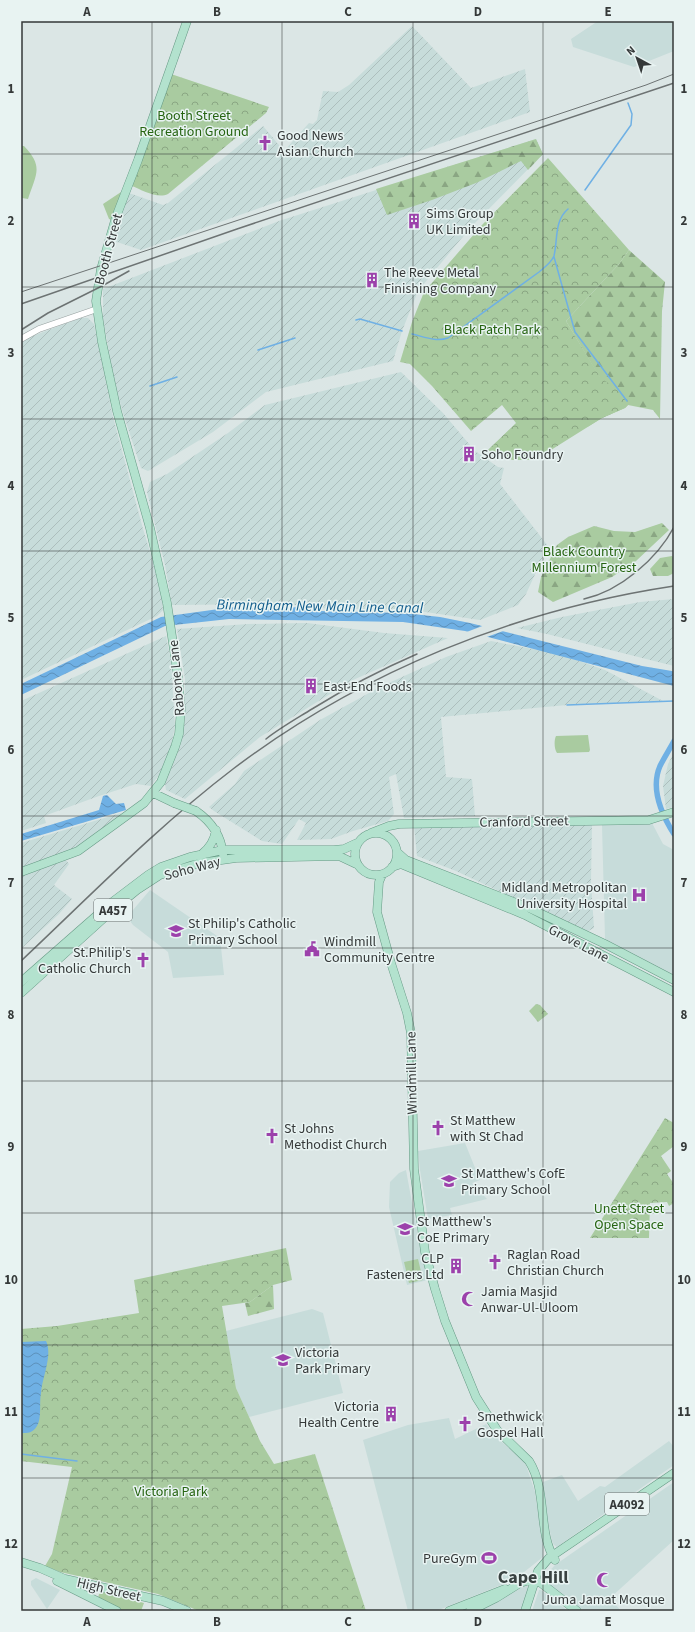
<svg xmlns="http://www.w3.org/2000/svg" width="695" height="1632" viewBox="0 0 695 1632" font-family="'Source Sans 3',sans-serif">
  <defs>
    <pattern id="industrial-furrows" width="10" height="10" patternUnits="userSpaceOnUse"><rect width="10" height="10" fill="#c7dcda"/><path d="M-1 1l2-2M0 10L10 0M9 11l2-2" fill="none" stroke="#acbebc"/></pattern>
    <pattern id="forest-firs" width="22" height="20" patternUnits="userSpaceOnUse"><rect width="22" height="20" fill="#a9cba0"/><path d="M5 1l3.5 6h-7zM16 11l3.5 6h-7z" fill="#8aa683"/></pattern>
    <pattern id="park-crowns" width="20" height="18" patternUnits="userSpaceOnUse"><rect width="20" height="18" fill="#a9cba0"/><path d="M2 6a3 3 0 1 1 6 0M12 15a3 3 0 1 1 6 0" fill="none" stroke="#8aa683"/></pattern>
    <pattern id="water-waves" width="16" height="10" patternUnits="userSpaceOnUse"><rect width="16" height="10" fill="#6fb0e4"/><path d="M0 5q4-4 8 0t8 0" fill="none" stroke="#5c90ba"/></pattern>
  </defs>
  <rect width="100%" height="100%" fill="#dbe6e5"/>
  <!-- built -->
  <path fill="#c7dcda" d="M598 21H674V51L634 67 573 47 571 39Z
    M652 823 663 844 674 850V977L605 939 602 825Z
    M150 890 220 938 224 975 173 978 168 952 133 925 127 917Z
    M465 1143 480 1180 472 1183 487 1199 450 1208 452 1215 428 1219 420 1170 418 1151Z
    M406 1170 420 1246 428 1280 407 1285 389 1207 390 1182 399 1173Z
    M312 1309 323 1313 343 1393 249 1417 236 1388 226 1331Z
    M449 1418 455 1439 486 1424 496 1437 521 1458 526 1465 535 1492 543 1542V1557L514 1580 436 1611H408L363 1440 408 1425Z
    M669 1441 674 1447V1465L581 1530 557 1547 554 1545 552 1541 547 1517 543 1482 562 1475 578 1501 600 1486 605 1487Z
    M674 1482V1540L610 1598 621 1611H584L543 1581 544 1577 555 1565Z
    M36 1578 60 1590 47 1609 31 1585V1581Z
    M524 1586H528L530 1592 521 1611H478Z
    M539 1590H541L568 1611H532Z"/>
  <!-- industrial -->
  <path fill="url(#industrial-furrows)" d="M412 26 471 88 525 69 530 112 141 250 111 240 129 193 163 205 168 203 263 126 284 151 309 123 313 124 317 120 323 91 338 92 349 85Z
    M536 139 543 154 470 228 418 291 402 331 393 361 266 392 213 432 148 471 141 468 122 410 112 369 103 318V289L279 221Z
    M80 318H88L94 324 113 417 143 529 161 587 163 610 157 616 21 680V343L25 339Z
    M401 372 443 413 475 451 498 467 504 468 500 484 548 546 526 594 518 605 480 620 405 609H330L286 604 172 605 165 565 147 492 150 482 167 474 228 433 265 405Z
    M674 599V666L547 634 517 628 562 617 640 602Z
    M307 623 384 633 448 638 353 680 260 737 185 799 166 790 165 784 180 747 185 719V679L177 629 248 624Z
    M166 636 171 661 175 726 171 747 159 775 151 786 136 784 99 796 44 816 46 823 21 831V701Z
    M491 641 559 654 605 670 663 701 567 705 441 717 446 777 472 779 475 816 404 818 396 774 389 777 394 814 388 821 353 831 331 839 297 840 306 823 299 819 282 844 262 841 214 811 209 807 235 784 244 771 320 720 380 687 446 657Z
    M674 752V807L666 809 663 786 668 764Z
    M121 813 120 815 75 848 21 868V843Z
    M592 825 591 882 594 928 586 932 456 871 417 856 414 826Z
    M66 860 69 864 54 885 72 899 59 914 21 949V876Z"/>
  <!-- green -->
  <path fill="#a9cba0" d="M21 146H24C44 167 36 174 28 199L22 198 21 196Z
    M121 192 112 220 109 219 103 204Z
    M588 735 590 750 589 752 557 753C554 749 554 740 556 736Z
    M418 1259 423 1280 409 1283 404 1262Z
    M102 1592 144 1603 141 1611H120L98 1598 99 1594Z"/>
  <!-- forest -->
  <path fill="url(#forest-firs)" d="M536 139 543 154 528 170 521 161 476 183 432 200 387 215 376 189Z
    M629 250 665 282 662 311 660 419 653 410 628 405 625 408 602 418 589 426 535 449 528 460H513L488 450 517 423 614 388 600 378 566 321 619 264Z
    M662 523 669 530 636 561 612 577 553 602 538 592 541 577 557 545 568 537 594 526 614 531 635 532Z
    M672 556 674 559V573L668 576H653L650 569 660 558Z
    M273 1285 274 1309 248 1316 245 1303 250 1302Z"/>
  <!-- park -->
  <path fill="url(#park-crowns)" d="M171 74 269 107 266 113 168 194C157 199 142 190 132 186Z
    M548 158 629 250 619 264 566 321 600 377 627 397 628 405 625 408 602 418 543 455 528 460H513L488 450 516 423 502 405 471 431 432 386 410 364 400 362 412 322 424 292 482 225Z
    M536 1004 540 1005 548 1014 538 1022 529 1011Z
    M665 1118 674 1123V1146L661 1156 671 1171 667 1174 674 1184V1203L669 1206 667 1202 650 1203 649 1238H590Z
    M286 1248 292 1280 273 1285 250 1302 222 1306 236 1388 260 1441 274 1464 315 1454 366 1611H199L158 1594 60 1572 45 1566 52 1554 72 1467 21 1461V1329L57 1326 139 1313 134 1280Z"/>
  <!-- water -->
  <path fill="url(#water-waves)" d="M223 607 273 609 298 607 320 611 404 613 440 617 470 623 642 666 672 671 674 672V686L465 631 403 622 229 619 165 626 21 695V684L161 617 219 609Z
    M107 795 116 804 124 803 126 810 21 841V834L99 810 103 796Z
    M46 1341C53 1355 42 1378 41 1393 39 1403 42 1418 37 1426 33 1433 28 1433 21 1433V1342Z"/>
  <!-- pier -->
  <path fill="#dbe6e5" d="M485 625 506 630 484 638 464 633Z"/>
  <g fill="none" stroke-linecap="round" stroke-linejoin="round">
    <!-- stream -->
    <path stroke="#6fb0e4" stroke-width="1.5" d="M585 190 631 125 632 114 628 103
      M554 257 575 332 627 401
      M356 320 360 319 402 331
      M412 334C425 337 436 342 448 338L539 272C545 267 551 263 554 256 558 239 554 221 568 209
      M258 350 295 338
      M150 386 177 377
      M567 705 674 701
      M21 1454 77 1461"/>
    <!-- canal -->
    <path stroke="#6fb0e4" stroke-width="5.5" d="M674 741C669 750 664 758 660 766 650 789 662 815 674 834"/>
    <!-- minor casing -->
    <g stroke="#97a1a0" stroke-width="7">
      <path id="minor" d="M21 339 39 329 97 309"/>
    </g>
    <!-- major casing -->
    <g stroke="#669a85" stroke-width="9">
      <path id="major" d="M153 793 174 803
        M196 811C212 822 221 835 223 854
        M355 854a21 21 0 1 1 42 0a21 21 0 1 1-42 0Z
        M371 833 389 826 399 824 649 820 674 812
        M397 852 406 860 529 908 605 944 674 980
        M202 854C210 847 214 841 216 830
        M392 867 401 864 525 915 674 992
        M21 872 78 851 144 803 161 782 175 747 179 734 181 709 178 677 167 603 150 528 117 411 102 342 96 301 101 269 116 217 138 160 187 21
        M382 875 379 882 377 912 391 963 407 1013 411 1033 414 1169 425 1252 435 1289 445 1321 476 1397 497 1430 529 1461C548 1491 537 1532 555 1560
        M21 982 111 903 148 875 161 867 190 857 223 850H334L344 849 357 843
        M21 993 115 908 137 890 160 875 200 863 236 858 339 856 356 864
        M21 1562 40 1568 65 1579 163 1601 187 1611
        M57 1581 117 1611
        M449 1611 505 1589
        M470 1611 496 1598 520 1583 530 1580 541 1583 577 1611
        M525 1611 538 1571 549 1558 674 1473"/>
    </g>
    <!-- minor -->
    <use href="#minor" stroke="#fff" stroke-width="6"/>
    <!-- major -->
    <use href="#major" stroke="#b3e2ce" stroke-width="8"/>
    <!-- tram -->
    <path stroke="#6d7373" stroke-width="1" d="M21 292 547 118 646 85 674 74"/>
    <!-- rail -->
    <path stroke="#6d7373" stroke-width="1.5" d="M21 304 237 229 674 83
      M21 330 48 313 102 286 129 271
      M584 599C620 591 657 559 674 527
      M266 739C280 728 296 719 312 709 346 688 380 670 417 654
      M21 961C90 896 157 827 233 769 361 672 515 610 674 586"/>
    <!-- major-bridge casing -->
    <g stroke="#669a85" stroke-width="9" stroke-linecap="butt">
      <path id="major-bridge" d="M174 803 196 811"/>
    </g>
    <!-- major-bridge -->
    <use href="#major-bridge" stroke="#b3e2ce" stroke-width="8"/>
  </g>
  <!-- grid -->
  <path fill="none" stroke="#353939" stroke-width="1" stroke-opacity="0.55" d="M152 21V1611M282 21V1611M413 21V1611M543 21V1611M21 154H674M21 287H674M21 419H674M21 551H674M21 684H674M21 816H674M21 948H674M21 1081H674M21 1213H674M21 1345H674M21 1478H674"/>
  <!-- icons -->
  <defs>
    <g id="church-bare" transform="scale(1.2)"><path d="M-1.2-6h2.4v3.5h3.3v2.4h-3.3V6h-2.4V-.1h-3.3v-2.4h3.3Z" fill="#9c41ab" stroke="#e8f3f2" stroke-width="2.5" paint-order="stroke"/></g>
    <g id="building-bare" transform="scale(1.2)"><path d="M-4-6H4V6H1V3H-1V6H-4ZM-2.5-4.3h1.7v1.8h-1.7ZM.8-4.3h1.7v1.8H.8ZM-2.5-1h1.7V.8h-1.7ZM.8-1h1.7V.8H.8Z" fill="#9c41ab" stroke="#e8f3f2" stroke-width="2.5" paint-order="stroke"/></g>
    <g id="hospital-bare" transform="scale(1.2)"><path d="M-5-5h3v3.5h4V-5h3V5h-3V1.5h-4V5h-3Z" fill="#9c41ab" stroke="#e8f3f2" stroke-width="2.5" paint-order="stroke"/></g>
    <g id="school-bare" transform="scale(1.2)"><path d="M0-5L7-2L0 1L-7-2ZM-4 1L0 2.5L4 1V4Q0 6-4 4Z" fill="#9c41ab" stroke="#e8f3f2" stroke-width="2.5" paint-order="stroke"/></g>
    <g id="civic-bare" transform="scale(1.2)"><path d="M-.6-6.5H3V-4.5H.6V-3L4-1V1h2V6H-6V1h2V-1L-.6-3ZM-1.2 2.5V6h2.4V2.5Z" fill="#9c41ab" stroke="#e8f3f2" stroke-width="2.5" paint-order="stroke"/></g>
    <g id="mosque-bare" transform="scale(1.2)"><path d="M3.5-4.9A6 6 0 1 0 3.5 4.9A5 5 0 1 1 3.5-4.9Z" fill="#9c41ab" stroke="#e8f3f2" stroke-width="2.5" paint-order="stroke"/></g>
    <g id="stadium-bare" transform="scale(1.2)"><path d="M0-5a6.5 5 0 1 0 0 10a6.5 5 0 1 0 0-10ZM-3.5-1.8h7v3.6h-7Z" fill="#9c41ab" stroke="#e8f3f2" stroke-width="2.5" paint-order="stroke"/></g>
  </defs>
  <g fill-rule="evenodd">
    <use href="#church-bare" x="265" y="143"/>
    <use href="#building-bare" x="414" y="221"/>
    <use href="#building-bare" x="372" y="280"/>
    <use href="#building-bare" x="469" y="454"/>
    <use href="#building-bare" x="311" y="686"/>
    <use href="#hospital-bare" x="639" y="895"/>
    <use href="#school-bare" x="176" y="931"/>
    <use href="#civic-bare" x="312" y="949"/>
    <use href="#church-bare" x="143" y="960"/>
    <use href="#church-bare" x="438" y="1128"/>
    <use href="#church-bare" x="272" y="1136"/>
    <use href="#school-bare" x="449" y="1181"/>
    <use href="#school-bare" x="405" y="1229"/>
    <use href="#church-bare" x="495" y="1262"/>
    <use href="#building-bare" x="456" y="1266"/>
    <use href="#mosque-bare" x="469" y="1299"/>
    <use href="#school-bare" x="283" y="1360"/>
    <use href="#building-bare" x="391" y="1414"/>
    <use href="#church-bare" x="465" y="1424"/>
    <use href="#stadium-bare" x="489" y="1558"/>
    <use href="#mosque-bare" x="604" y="1580"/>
  </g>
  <g text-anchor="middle" stroke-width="3" stroke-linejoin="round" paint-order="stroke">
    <!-- shield labels -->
    <g fill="#e8f3f2" stroke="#6b7170" stroke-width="1">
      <rect x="94" y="899" width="38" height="22" rx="3"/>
      <rect x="605" y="1493" width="44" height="22" rx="3"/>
    </g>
    <g font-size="13" font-weight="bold" fill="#353939">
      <text x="113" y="915">A457</text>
      <text x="627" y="1509">A4092</text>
    </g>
    <!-- park labels -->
    <g font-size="14" fill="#266411" stroke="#e8f3f2">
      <text x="194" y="120">Booth Street<tspan x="194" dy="16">Recreation Ground</tspan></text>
      <text x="492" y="334">Black Patch Park</text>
      <text x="584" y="556">Black Country<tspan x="584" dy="16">Millennium Forest</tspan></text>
      <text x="629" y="1213">Unett Street<tspan x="629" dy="16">Open Space</tspan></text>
      <text x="171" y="1496">Victoria Park</text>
    </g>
    <!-- poi labels -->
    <g font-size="14" fill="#353939" stroke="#e8f3f2" text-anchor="start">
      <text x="277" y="140">Good News<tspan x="277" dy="16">Asian Church</tspan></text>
      <text x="426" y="218">Sims Group<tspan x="426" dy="16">UK Limited</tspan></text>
      <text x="384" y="277">The Reeve Metal<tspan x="384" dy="16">Finishing Company</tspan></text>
      <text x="481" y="459">Soho Foundry</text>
      <text x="323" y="691">East End Foods</text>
      <text x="627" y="892" text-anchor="end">Midland Metropolitan<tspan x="627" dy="16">University Hospital</tspan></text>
      <text x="188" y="928">St Philip's Catholic<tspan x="188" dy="16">Primary School</tspan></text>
      <text x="324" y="946">Windmill<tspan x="324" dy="16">Community Centre</tspan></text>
      <text x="131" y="957" text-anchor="end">St.Philip's<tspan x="131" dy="16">Catholic Church</tspan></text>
      <text x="450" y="1125">St Matthew<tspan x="450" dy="16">with St Chad</tspan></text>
      <text x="284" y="1133">St Johns<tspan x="284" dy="16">Methodist Church</tspan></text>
      <text x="461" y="1178">St Matthew's CofE<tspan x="461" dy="16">Primary School</tspan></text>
      <text x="417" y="1226">St Matthew's<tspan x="417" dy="16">CoE Primary</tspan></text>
      <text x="507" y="1259">Raglan Road<tspan x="507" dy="16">Christian Church</tspan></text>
      <text x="444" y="1263" text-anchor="end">CLP<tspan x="444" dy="16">Fasteners Ltd</tspan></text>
      <text x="481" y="1296">Jamia Masjid<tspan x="481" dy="16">Anwar-Ul-Uloom</tspan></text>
      <text x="295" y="1357">Victoria<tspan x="295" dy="16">Park Primary</tspan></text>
      <text x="379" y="1411" text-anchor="end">Victoria<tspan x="379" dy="16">Health Centre</tspan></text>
      <text x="477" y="1421">Smethwick<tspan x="477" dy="16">Gospel Hall</tspan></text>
      <text x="477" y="1563" text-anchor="end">PureGym</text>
      <text x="604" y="1604" text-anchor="middle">Juma Jamat Mosque</text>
    </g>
    <!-- street labels -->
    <g font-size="14" fill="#353939" stroke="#e8f3f2">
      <text transform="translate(108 249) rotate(-75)" y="5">Booth Street</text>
      <text transform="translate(176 678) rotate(-95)" y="5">Rabone Lane</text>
      <text transform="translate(524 821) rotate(-1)" y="5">Cranford Street</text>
      <text transform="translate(192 868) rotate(-15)" y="5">Soho Way</text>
      <text transform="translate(579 943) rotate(27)" y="5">Grove Lane</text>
      <text transform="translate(411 1073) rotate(-91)" y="5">Windmill Lane</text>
      <text transform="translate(109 1589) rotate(13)" y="5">High Street</text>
    </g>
    <!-- water labels -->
    <g font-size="15" font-style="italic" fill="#105c8c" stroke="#e8f3f2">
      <text transform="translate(320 606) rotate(1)" y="5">Birmingham New Main Line Canal</text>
    </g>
    <!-- district labels -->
    <g font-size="18" font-weight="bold" fill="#384140" stroke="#e8f3f2">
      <text x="533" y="1583">Cape Hill</text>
    </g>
  </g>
  <!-- border -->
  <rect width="695" height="1632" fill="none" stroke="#e8f3f2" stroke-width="44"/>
  <!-- north arrow -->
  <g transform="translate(637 58) rotate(320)" stroke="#e8f3f2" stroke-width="3" paint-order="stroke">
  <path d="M0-3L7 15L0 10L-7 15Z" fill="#353939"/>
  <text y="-6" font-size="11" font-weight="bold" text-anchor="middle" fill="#353939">N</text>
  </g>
  <rect x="22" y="22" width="651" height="1588" fill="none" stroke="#353939" stroke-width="1.5"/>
  <g font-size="13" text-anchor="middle" font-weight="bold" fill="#353939">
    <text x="87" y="16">A</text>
    <text x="217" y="16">B</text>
    <text x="348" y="16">C</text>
    <text x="478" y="16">D</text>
    <text x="608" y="16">E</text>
    <text x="11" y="93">1</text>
    <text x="684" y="93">1</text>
    <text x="11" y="225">2</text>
    <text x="684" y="225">2</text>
    <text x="11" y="357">3</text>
    <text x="684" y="357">3</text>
    <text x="11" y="490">4</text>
    <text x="684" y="490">4</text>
    <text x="11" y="622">5</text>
    <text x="684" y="622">5</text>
    <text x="11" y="754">6</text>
    <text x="684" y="754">6</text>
    <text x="11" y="887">7</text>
    <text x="684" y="887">7</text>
    <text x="11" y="1019">8</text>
    <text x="684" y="1019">8</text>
    <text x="11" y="1151">9</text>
    <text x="684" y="1151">9</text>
    <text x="11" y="1284">10</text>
    <text x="684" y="1284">10</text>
    <text x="11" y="1416">11</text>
    <text x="684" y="1416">11</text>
    <text x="11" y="1548">12</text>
    <text x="684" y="1548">12</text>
    <text x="87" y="1626">A</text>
    <text x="217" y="1626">B</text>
    <text x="348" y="1626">C</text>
    <text x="478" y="1626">D</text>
    <text x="608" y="1626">E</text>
  </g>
</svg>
